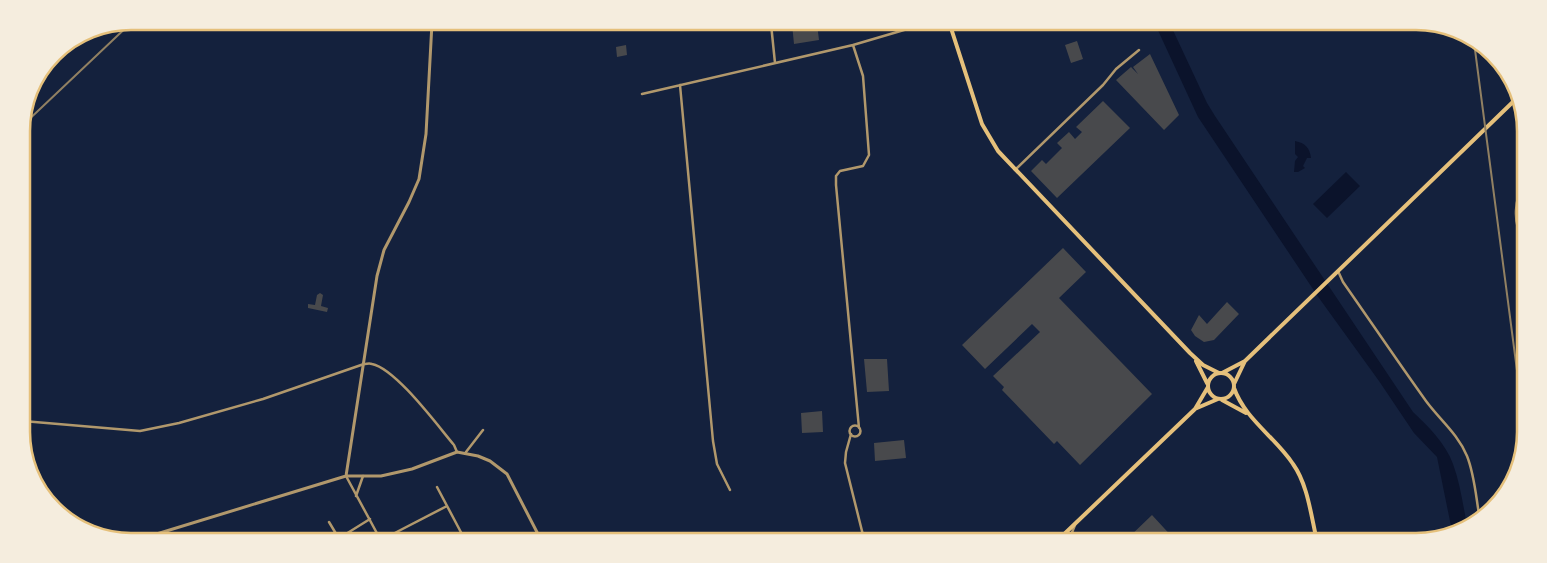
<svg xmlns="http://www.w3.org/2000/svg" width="1547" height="563" viewBox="0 0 1547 563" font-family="'Asap Condensed',sans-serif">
  <rect width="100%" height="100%" fill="#14213d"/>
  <!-- water -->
  <path fill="#0b132b" d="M1156 26H1171L1207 103 1215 116 1413 412C1428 426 1446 444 1453 464 1460 483 1463 505 1467 525L1452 531 1437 457 1414 433 1379 381 1319 298 1198 117Z
    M1295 141C1305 143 1310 148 1311 158H1307L1303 166 1305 168 1298 172H1294L1295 161 1298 157 1295 154Z
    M1346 172 1360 186 1327 218 1313 204Z"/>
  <!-- building -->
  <path fill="#48494c" d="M792 24H817L819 40 794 44Z
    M1077 41 1083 59 1071 63 1065 45Z
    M626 45 627 55 617 57 616 47Z
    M1150 54 1179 115 1164 130 1116 80 1131 67 1138 74 1133 67Z
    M1103 101 1130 128 1057 198 1031 171 1042 160 1046 164 1062 148 1057 143 1069 132 1075 139 1082 132 1076 127Z
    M1063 248 1086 272 1059 298 1152 394 1080 465 1057 441 1054 444 1002 390 1004 387 993 376 1040 332 1032 324 985 369 962 345Z
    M320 293 323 295 321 306 328 308 327 312 308 308V304L315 305 317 295Z
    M1227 302 1239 314 1214 340 1204 342 1195 336 1191 330 1199 315 1207 324Z
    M864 359H887L889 391 867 392Z
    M822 411 823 432 802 433 801 413Z
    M904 440 906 458 875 461 874 443Z
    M1152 515 1176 541 1126 540Z"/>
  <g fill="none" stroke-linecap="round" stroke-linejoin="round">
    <!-- minor -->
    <path stroke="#b1986c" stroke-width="2.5" d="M771 24 775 63
      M853 45 863 76 869 155 863 166 840 171 836 176V185L859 428
      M680 85 713 441 717 464 730 490
      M642 94 853 45 921 25
      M1015 170 1103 85 1116 69 1139 50
      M1523 239C1512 222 1515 199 1524 181
      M1338 271 1343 282C1371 322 1398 362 1426 401 1440 420 1458 434 1467 456 1475 476 1476 499 1480 520
      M23 421 140 431 179 423 263 399 364 364C367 364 369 363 372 364 396 369 437 425 454 445L457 452
      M849.5 431a5.5 5.5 0 1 1 11 0a5.5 5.5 0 1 1-11 0Z
      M851 434 846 452 845 463 864 539
      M466 452 483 430
      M346 476 379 537
      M437 487 464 538
      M356 496 363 476
      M329 522 338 537
      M341 537 370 519
      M387 537 447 506
      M1069 540 1075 525"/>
    <!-- tertiary -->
    <path stroke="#b1986c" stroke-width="3" d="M346 476 377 276 384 250 409 202 419 179 426 134 432 23
      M150 536 346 476H381L412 469 457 452 478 456 490 461 507 474 540 538"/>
    <!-- secondary -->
    <path stroke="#e5c07b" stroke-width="4" d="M950 25 982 124 998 151 1190 353 1203 365 1219 373
      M1196 361 1207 383
      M1208 386a13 13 0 1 1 26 0a13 13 0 1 1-26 0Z
      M1222 373 1245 361 1517 98
      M1234 384 1245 361
      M1234 388C1245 419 1275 437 1293 464 1308 485 1311 516 1317 541
      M1222 400 1246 413
      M1197 408 1218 399
      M1058 540 1195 409 1208 387"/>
    <!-- rail -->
    <path stroke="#918062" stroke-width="2" d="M1474 42 1521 401
      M22 126 133 21"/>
  </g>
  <!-- crop -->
  <path d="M0 0H1547V563H0ZM131 30H1416A101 101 0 0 1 1517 131V432A101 101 0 0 1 1416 533H131A101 101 0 0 1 30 432V131A101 101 0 0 1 131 30Z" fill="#f5edde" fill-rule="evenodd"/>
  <path fill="none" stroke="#e5c07b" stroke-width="2.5" d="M131 30H1416A101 101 0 0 1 1517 131V432A101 101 0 0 1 1416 533H131A101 101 0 0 1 30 432V131A101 101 0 0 1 131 30Z"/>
</svg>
